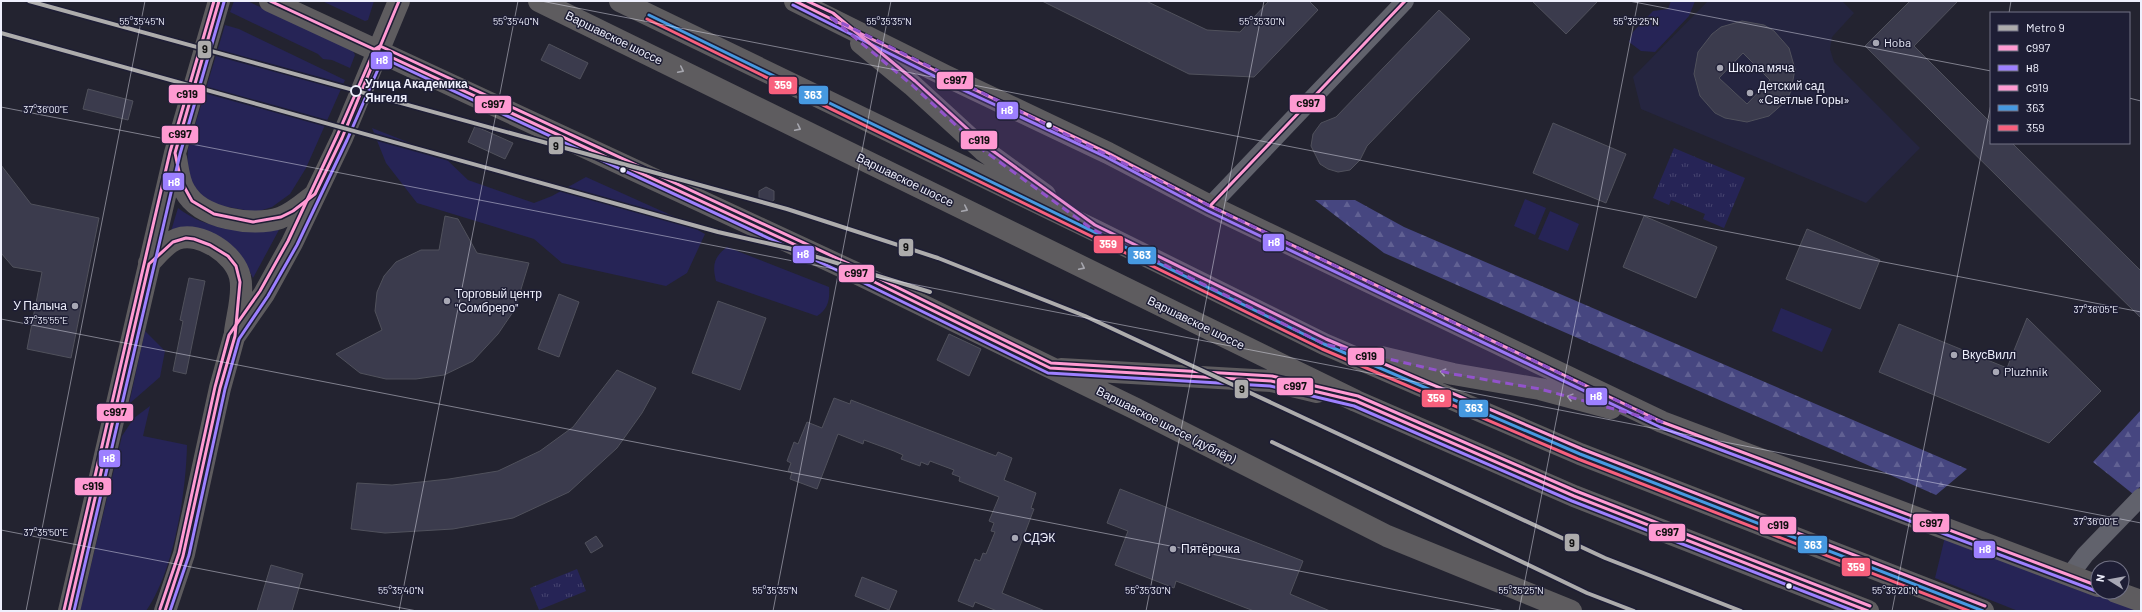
<svg xmlns="http://www.w3.org/2000/svg" width="2142" height="612" viewBox="0 0 2142 612" font-family="Barlow,sans-serif">
  <defs>
    <pattern id="forest-firs" width="22" height="20" patternUnits="userSpaceOnUse"><rect width="22" height="20" fill="#464680"/><path d="M5 1l3.5 6h-7zM16 11l3.5 6h-7z" fill="#616193"/></pattern>
    <pattern id="park-tufts" width="24" height="20" patternUnits="userSpaceOnUse"><rect width="24" height="20" fill="#262456"/><path d="M3 7l-1-3M5 7V3M7 7l1-3M15 17l-1-3M17 17v-4M19 17l1-3" fill="none" stroke="#46446f"/></pattern>
  </defs>
  <rect width="100%" height="100%" fill="#232330"/>
  <!-- built -->
  <path fill="#252540" d="M1708 1H1842L1854 13 1832 37 1830 49 1834 62 1920 148 1866 203 1641 109 1633 77Z"/>
  <!-- grass -->
  <path fill="#262456" d="M234 1H247L352 49 355 55 350 68 332 60 323 59 318 54 230 12Z
    M322 1H374L368 20 365 21Z
    M1671 1H1695L1689 16 1655 52 1641 51 1629 42 1633 32 1653 11 1668 9Z
    M225 25 239 29 345 80 306 168 290 194 272 207 256 212 222 206 206 200 191 186 187 167 188 149Z
    M372 128 443 156 468 180 534 203 552 196 586 177 675 217 705 234 687 273 666 286 562 263 534 239 417 203 386 163Z
    M1525 199 1546 208 1535 235 1514 226Z
    M178 208C212 233 239 229 280 228L253 278C233 236 216 230 171 231Z
    M1550 211 1579 224 1568 251 1538 239Z
    M727 247 829 287C830 300 828 309 817 316L716 281C712 265 714 257 727 247Z
    M1781 308 1832 329 1822 352 1772 331Z
    M145 331 165 351 160 377 129 404Z
    M150 406 143 436 187 445C186 493 174 571 146 611H80L122 436 134 418Z
    M1945 537 2141 611H2018L1935 578Z"/>
  <!-- forest -->
  <path fill="url(#forest-firs)" d="M1315 200H1355L1404 227 1967 469 1936 495 1384 253Z
    M2141 410V486L2133 494 2093 462Z"/>
  <!-- park -->
  <path fill="url(#park-tufts)" d="M1674 148 1745 178 1724 228 1703 219 1705 214 1671 200 1669 205 1653 198Z
    M577 569 586 591 539 610 530 588Z"/>
  <!-- building -->
  <path fill="#3b3b4d" stroke="#50515c" fill-rule="evenodd" d="M1042 1H1146L1207 30 1240 32 1269 1H1309L1318 10 1254 77 1189 74Z
    M1532 1H1598L1566 34Z
    M1910 1H1958L1914 46 1991 123V143H2012L2141 271V318L1865 46Z
    M1439 10 1470 39 1367 146 1360 160 1350 170 1338 172 1328 169 1320 164 1311 146 1313 134 1321 123 1336 117Z
    M1742 21 1764 25 1774 31 1789 48 1795 69 1791 91 1786 101 1769 116 1747 122 1725 118 1715 113 1700 96 1694 74 1698 52 1712 34 1721 27ZM1743 53 1770 80 1747 104 1719 78Z
    M549 44 588 63 580 79 541 60Z
    M88 89 133 101 128 120 83 109Z
    M1553 123 1626 154 1606 203 1533 173Z
    M475 126 513 143 505 159 468 142Z
    M1 165 31 204 99 218 71 358 27 349 42 272 13 267 1 253Z
    M766 187 774 191V200L767 205 759 200V191Z
    M445 216 458 219 477 253 529 263 515 309 498 334 473 361 444 375 416 379H386L360 373 336 354 382 330 375 311 377 292 384 276 396 262 421 250H439Z
    M1644 216 1717 247 1696 298 1623 267Z
    M1807 229 1880 260 1860 309 1786 279Z
    M189 278 205 281 186 374 173 371 183 321 180 320Z
    M559 294 579 302 559 357 538 349Z
    M718 301 766 318 740 390 692 373Z
    M2027 318 2101 391 2049 443 1879 372 1899 324 2007 368Z
    M949 334 981 349 969 376 937 360Z
    M617 370 656 388 642 413 617 448 569 492 513 518 453 529 385 533 351 529 357 483 392 485 449 479 498 471 540 451 573 427Z
    M834 398 850 404 851 400 996 456 998 452 1012 458 1004 480 1036 493 1031 508 1034 509 1002 593 1045 611H997L975 602 973 607 958 601 975 559 980 561 983 553 986 554 995 532 991 531 994 523 989 521 999 497 959 481 960 477 952 474 954 470 930 461 928 465 921 462 920 466 901 459 903 455 894 451 864 440 863 444 838 434 817 489 790 479 792 472 788 471 791 463 787 461 794 442 798 444 807 422 822 428Z
    M1120 489 1303 561 1290 594 1330 611H1254L1176 581 1174 588 1115 565 1128 531 1107 523Z
    M596 536 603 546 591 553 585 543Z
    M271 565 303 574 292 611H257Z
    M862 577 897 591 889 610 855 596Z"/>
  <g fill="none" stroke-linecap="round" stroke-linejoin="round">
    <!-- minor -->
    <path stroke="#61626c" stroke-width="18" d="M1210 206 1405 1
      M2069 576 2085 555 2141 497"/>
    <!-- major -->
    <path stroke="#5e5c5f" stroke-width="22" d="M270 1 858 274 1136 409 1387 536 1571 611
      M539 1 1356 401 1574 496 1868 611
      M620 1 1092 229 1324 344 1580 454 1983 611
      M795 1 946 76 1108 153 1210 206 1662 422 2098 586
      M861 43 912 85 983 150 1045 195
      M176 158C178 169 179 182 185 191 200 219 253 227 280 218 293 213 303 204 313 196
      M149 263C157 255 166 243 177 239 200 231 235 254 240 277 244 293 237 315 235 332
      M1381 357 1453 374 1540 389 1611 408
      M1061 369 1271 381 1317 392
      M2116 592 2141 601
      M69 611 175 153 219 1
      M165 611 184 554 220 388 234 337 264 294 292 243 342 138 399 1"/>
    <!-- bus-1 casing -->
    <g stroke="#1e1e35" stroke-width="6">
      <path id="bus-1" d="M219 1 175 153 181 181 192 201 214 214 253 222 281 217 293 211 315 194 342 138 399 1
        M270 1 858 274 1050 368 1271 381 1356 401 1574 496 1868 611
        M795 1 946 76 1108 153 1210 206 1662 422 2098 586
        M1210 206 1405 1
        M69 611 149 264 173 242 186 238 194 239 210 245 228 256 236 266 240 282 235 336 220 388 183 556 165 611"/>
    </g>
    <!-- bus-2 casing -->
    <g stroke="#1e1e35" stroke-width="6">
      <path id="bus-2" d="M793 5 944 81 1106 157 1208 211 1660 427 2096 591
        M74 611 180 154 224 2
        M170 611 189 555 225 389 239 339 268 296 297 245 347 140 383 58 856 279 1048 373 1270 386 1354 406 1572 501 1854 611"/>
    </g>
    <!-- bus-3 casing -->
    <g stroke="#1e1e35" stroke-width="6">
      <path id="bus-3" d="M807 1 833 13 915 81 986 146 1095 225 1326 339 1582 449 1985 606
        M160 609 179 553 215 387 229 335 260 291 288 241 337 136 375 49 380 46 860 269 1051 363 1272 376 1358 396 1576 491 1870 606
        M64 610 170 152 214 1"/>
    </g>
    <!-- bus-4 casing -->
    <g stroke="#1e1e35" stroke-width="6">
      <path id="bus-4" d="M649 15 1324 344 1580 454 1983 611"/>
    </g>
    <!-- bus-5 casing -->
    <g stroke="#1e1e35" stroke-width="6">
      <path id="bus-5" d="M647 19 1322 349 1578 459 1969 611"/>
    </g>
    <!-- bus-1 -->
    <use href="#bus-1" stroke="#ff9ad2" stroke-width="3"/>
    <!-- bus-2 -->
    <use href="#bus-2" stroke="#9d80ff" stroke-width="3"/>
    <!-- bus-3 -->
    <use href="#bus-3" stroke="#ff9ad2" stroke-width="3"/>
    <!-- bus-4 -->
    <use href="#bus-4" stroke="#4699e1" stroke-width="3"/>
    <!-- bus-5 -->
    <use href="#bus-5" stroke="#f8607d" stroke-width="3"/>
    <!-- metro-1 casing -->
    <g stroke="#1e1e35" stroke-width="7">
      <path id="metro-1" d="M29 1 787 209 938 258 1085 316 1605 558 1741 611
        M1 33 718 232 788 248 930 292
        M1272 442 1587 593 1634 611"/>
    </g>
    <!-- metro-1 -->
    <use href="#metro-1" stroke="#adacac" stroke-width="4"/>
  </g>
  <!-- one-way arrows -->
  <defs><path id="oneway-chevron" d="M-2-3.5L2.5 0L-2 3.5" fill="none" stroke-width="1.6" stroke-linecap="round" stroke-linejoin="round"/></defs>
  <g stroke="#a6a6ae">
    <use href="#oneway-chevron" transform="translate(681 70) rotate(26)"/>
    <use href="#oneway-chevron" transform="translate(798 128) rotate(26)"/>
    <use href="#oneway-chevron" transform="translate(965 209) rotate(26)"/>
    <use href="#oneway-chevron" transform="translate(1082 267) rotate(26)"/>
    <use href="#oneway-chevron" transform="translate(1443 372) rotate(-167)"/>
    <use href="#oneway-chevron" transform="translate(1570 397) rotate(-165)"/>
  </g>
  <!-- marked area -->
  <path fill="#9253cb" fill-opacity="0.2" stroke="#9253cb" stroke-width="3" stroke-dasharray="8 5" stroke-linejoin="round" d="M830 17 1210 206 1662 422 1540 389 1453 374 1324 344 1092 229 983 150 912 85Z"/>
  <!-- ticks -->
  <path fill="none" stroke="#eff0fd" stroke-width="1" stroke-opacity="0.45" d="M541 1 2141 312M1629 1 1991 71M2009 13 2011 1M2129 98 2141 101M1 107 2141 523M1 319 1505 611M1 530 417 611M26 611 145 1M399 611 518 1M773 611 891 1M1146 611 1264 1M1519 611 1638 1M1892 611 1991 104"/>
  <!-- markers -->
  <g fill="#a8a8b5" stroke="#1e1e35" stroke-width="1.5">
    <circle cx="1876" cy="43" r="4"/>
    <circle cx="1720" cy="68" r="4"/>
    <circle cx="1750" cy="93" r="4"/>
    <circle cx="447" cy="301" r="4"/>
    <circle cx="75" cy="306" r="4"/>
    <circle cx="1954" cy="355" r="4"/>
    <circle cx="1996" cy="372" r="4"/>
    <circle cx="1015" cy="538" r="4"/>
    <circle cx="1173" cy="549" r="4"/>
  </g>
  <circle fill="#1e1e35" stroke="#eff0fd" stroke-width="2" cx="356" cy="91" r="5"/>
  <g fill="#eff0fd" stroke="#1e1e35" stroke-width="1.5">
    <circle cx="1049" cy="125" r="3.5"/>
    <circle cx="623" cy="170" r="3.5"/>
    <circle cx="1789" cy="586" r="3.5"/>
  </g>
  <g text-anchor="middle" stroke-width="3" stroke-linejoin="round" paint-order="stroke">
    <!-- street labels -->
    <g font-size="12" fill="#eff0fd" stroke="#1e1e35">
      <text transform="translate(614 38) rotate(26)" y="4">Варшавское шоссе</text>
      <text transform="translate(905 180) rotate(26)" y="4">Варшавское шоссе</text>
      <text transform="translate(1196 323) rotate(26)" y="4">Варшавское шоссе</text>
      <text transform="translate(1166 425) rotate(27)" y="4">Варшавское шоссе (дублёр)</text>
    </g>
    <!-- poi labels -->
    <g font-size="12" fill="#eff0fd" stroke="#1e1e35" text-anchor="start">
      <text x="1884" y="47">Hoba</text>
      <text x="1728" y="72">Школа мяча</text>
      <text x="1758" y="90">Детский сад<tspan x="1758" dy="14">«Светлые Горы»</tspan></text>
      <text x="455" y="298">Торговый центр<tspan x="455" dy="14">"Сомбреро"</tspan></text>
      <text x="67" y="310" text-anchor="end">У Палыча</text>
      <text x="1962" y="359">ВкусВилл</text>
      <text x="2004" y="376">Pluzhnik</text>
      <text x="1023" y="542">СДЭК</text>
      <text x="1181" y="553">Пятёрочка</text>
    </g>
    <!-- stop labels -->
    <g font-size="12" font-weight="bold" fill="#eff0fd" stroke="#1e1e35" text-anchor="start">
      <text x="365" y="88">Улица Академика<tspan x="365" dy="14">Янгеля</tspan></text>
    </g>
  </g>
  <g font-size="10" text-anchor="middle" fill="#eff0fd" stroke="#1e1e35" stroke-width="3" stroke-linejoin="round" paint-order="stroke">
    <text x="142" y="25">55°35'45"N</text>
    <text x="516" y="25">55°35'40"N</text>
    <text x="889" y="25">55°35'35"N</text>
    <text x="1262" y="25">55°35'30"N</text>
    <text x="1636" y="25">55°35'25"N</text>
    <text x="46" y="113">37°36'00"E</text>
    <text x="2096" y="313">37°36'05"E</text>
    <text x="46" y="324">37°35'55"E</text>
    <text x="2096" y="525">37°36'00"E</text>
    <text x="46" y="536">37°35'50"E</text>
    <text x="401" y="594">55°35'40"N</text>
    <text x="775" y="594">55°35'35"N</text>
    <text x="1148" y="594">55°35'30"N</text>
    <text x="1521" y="594">55°35'25"N</text>
    <text x="1895" y="594">55°35'20"N</text>
  </g>
  <g stroke="#1e1e35" stroke-width="1.5">
    <rect x="197" y="40" width="15" height="19" rx="4" fill="#adacac"/>
    <rect x="370" y="51" width="23" height="19" rx="4" fill="#9d80ff"/>
    <rect x="936" y="71" width="38" height="19" rx="4" fill="#ff9ad2"/>
    <rect x="768" y="76" width="30" height="19" rx="4" fill="#f8607d"/>
    <rect x="168" y="84" width="38" height="20" rx="4" fill="#ff9ad2"/>
    <rect x="798" y="85" width="31" height="20" rx="4" fill="#4699e1"/>
    <rect x="1289" y="94" width="37" height="19" rx="4" fill="#ff9ad2"/>
    <rect x="474" y="95" width="38" height="19" rx="4" fill="#ff9ad2"/>
    <rect x="996" y="101" width="23" height="19" rx="4" fill="#9d80ff"/>
    <rect x="161" y="125" width="38" height="19" rx="4" fill="#ff9ad2"/>
    <rect x="960" y="130" width="38" height="20" rx="4" fill="#ff9ad2"/>
    <rect x="548" y="136" width="16" height="19" rx="4" fill="#adacac"/>
    <rect x="162" y="172" width="23" height="19" rx="4" fill="#9d80ff"/>
    <rect x="1262" y="233" width="23" height="19" rx="4" fill="#9d80ff"/>
    <rect x="1093" y="235" width="31" height="19" rx="4" fill="#f8607d"/>
    <rect x="898" y="238" width="16" height="19" rx="4" fill="#adacac"/>
    <rect x="792" y="245" width="23" height="19" rx="4" fill="#9d80ff"/>
    <rect x="1127" y="246" width="30" height="19" rx="4" fill="#4699e1"/>
    <rect x="838" y="264" width="37" height="19" rx="4" fill="#ff9ad2"/>
    <rect x="1347" y="347" width="38" height="19" rx="4" fill="#ff9ad2"/>
    <rect x="1276" y="377" width="38" height="19" rx="4" fill="#ff9ad2"/>
    <rect x="1234" y="379" width="15" height="20" rx="4" fill="#adacac"/>
    <rect x="1585" y="387" width="23" height="19" rx="4" fill="#9d80ff"/>
    <rect x="1421" y="389" width="31" height="19" rx="4" fill="#f8607d"/>
    <rect x="1458" y="399" width="31" height="19" rx="4" fill="#4699e1"/>
    <rect x="96" y="403" width="38" height="19" rx="4" fill="#ff9ad2"/>
    <rect x="98" y="449" width="23" height="19" rx="4" fill="#9d80ff"/>
    <rect x="74" y="477" width="38" height="19" rx="4" fill="#ff9ad2"/>
    <rect x="1912" y="513" width="38" height="20" rx="4" fill="#ff9ad2"/>
    <rect x="1759" y="516" width="38" height="19" rx="4" fill="#ff9ad2"/>
    <rect x="1648" y="523" width="38" height="19" rx="4" fill="#ff9ad2"/>
    <rect x="1564" y="533" width="16" height="19" rx="4" fill="#adacac"/>
    <rect x="1797" y="535" width="31" height="19" rx="4" fill="#4699e1"/>
    <rect x="1973" y="540" width="23" height="19" rx="4" fill="#9d80ff"/>
    <rect x="1841" y="557" width="30" height="20" rx="4" fill="#f8607d"/>
  </g>
  <g font-size="11" text-anchor="middle" font-weight="bold" fill="#fff">
    <text x="382" y="64">н8</text>
    <text x="783" y="89">359</text>
    <text x="813" y="99">363</text>
    <text x="1007" y="114">н8</text>
    <text x="174" y="186">н8</text>
    <text x="1274" y="246">н8</text>
    <text x="1108" y="248">359</text>
    <text x="803" y="258">н8</text>
    <text x="1142" y="259">363</text>
    <text x="1596" y="400">н8</text>
    <text x="1436" y="402">359</text>
    <text x="1474" y="412">363</text>
    <text x="109" y="462">н8</text>
    <text x="1813" y="549">363</text>
    <text x="1985" y="553">н8</text>
    <text x="1856" y="571">359</text>
  </g>
  <g font-size="11" text-anchor="middle" font-weight="bold" fill="#111">
    <text x="205" y="53">9</text>
    <text x="955" y="84">с997</text>
    <text x="187" y="98">с919</text>
    <text x="1308" y="107">с997</text>
    <text x="493" y="108">с997</text>
    <text x="180" y="138">с997</text>
    <text x="979" y="144">с919</text>
    <text x="556" y="150">9</text>
    <text x="906" y="251">9</text>
    <text x="856" y="277">с997</text>
    <text x="1366" y="360">с919</text>
    <text x="1295" y="390">с997</text>
    <text x="1242" y="393">9</text>
    <text x="115" y="416">с997</text>
    <text x="93" y="490">с919</text>
    <text x="1931" y="527">с997</text>
    <text x="1778" y="529">с919</text>
    <text x="1667" y="536">с997</text>
    <text x="1572" y="547">9</text>
  </g>
  <!-- border -->
  <rect width="2142" height="612" fill="none" stroke="#eff0fd" stroke-width="4"/>
  <!-- legend -->
  <rect x="1990" y="12" width="140" height="132" fill="#1e1e35" stroke="#727285"/>
  <rect x="1998" y="25" width="20" height="6" fill="#adacac" stroke="#727285"/>
  <text x="2026" y="32" font-size="12" fill="#eff0fd">Metro 9</text>
  <rect x="1998" y="45" width="20" height="6" fill="#ff9ad2" stroke="#727285"/>
  <text x="2026" y="52" font-size="12" fill="#eff0fd">с997</text>
  <rect x="1998" y="65" width="20" height="6" fill="#9d80ff" stroke="#727285"/>
  <text x="2026" y="72" font-size="12" fill="#eff0fd">н8</text>
  <rect x="1998" y="85" width="20" height="6" fill="#ff9ad2" stroke="#727285"/>
  <text x="2026" y="92" font-size="12" fill="#eff0fd">с919</text>
  <rect x="1998" y="105" width="20" height="6" fill="#4699e1" stroke="#727285"/>
  <text x="2026" y="112" font-size="12" fill="#eff0fd">363</text>
  <rect x="1998" y="125" width="20" height="6" fill="#f8607d" stroke="#727285"/>
  <text x="2026" y="132" font-size="12" fill="#eff0fd">359</text>
  <!-- north arrow -->
  <g transform="translate(2110 580) rotate(281)"><circle r="19" fill="#1e1e35" stroke="#727285"/>
  <path d="M0-3L7 15L0 10L-7 15Z" fill="#a8a8b5"/>
  <text y="-6" font-size="11" font-weight="bold" text-anchor="middle" fill="#eff0fd">N</text>
  </g>
</svg>
